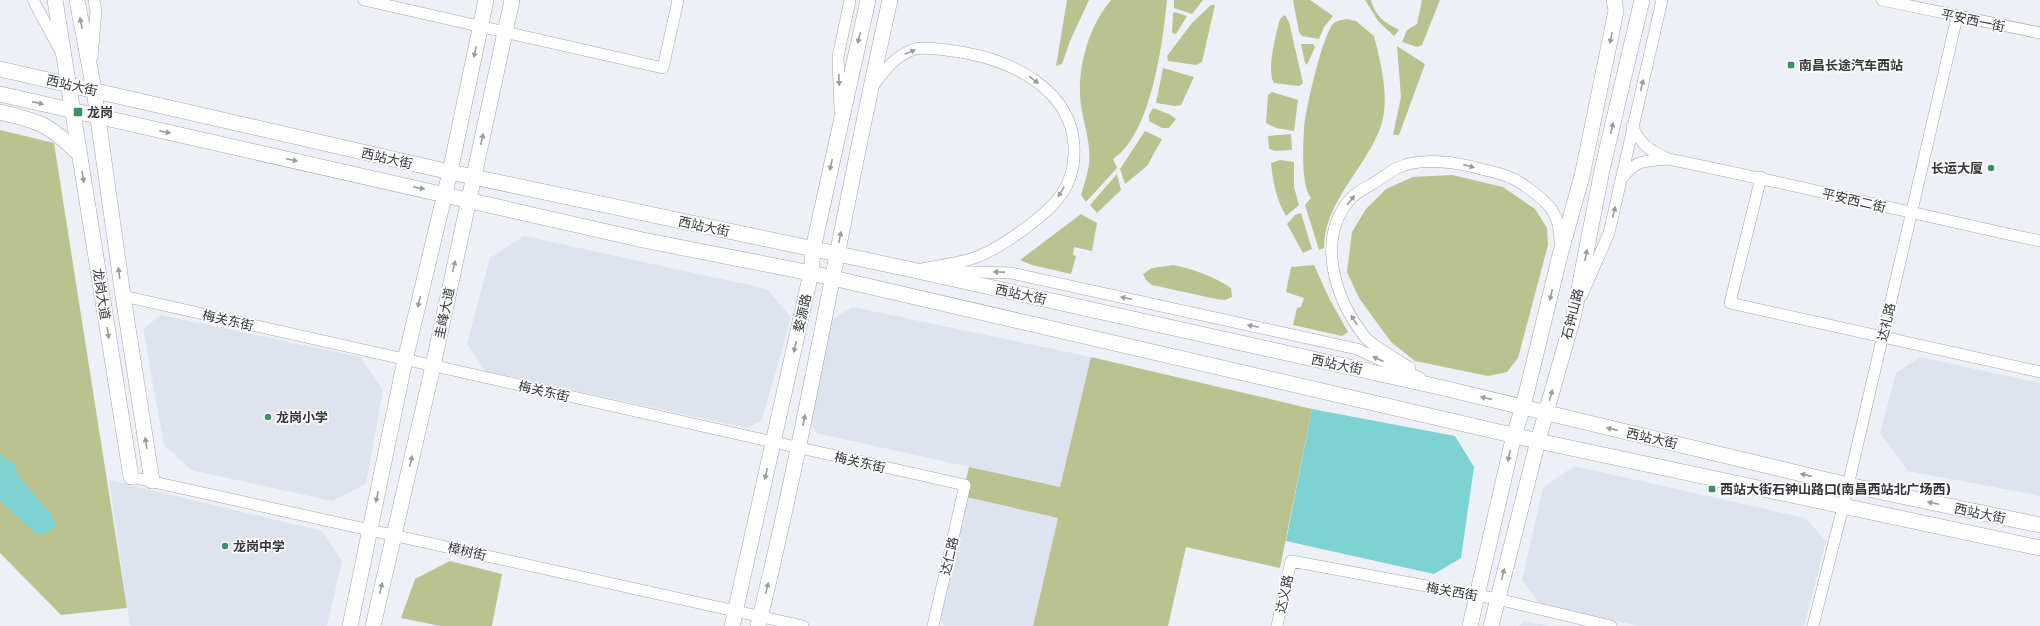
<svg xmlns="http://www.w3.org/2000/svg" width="2040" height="626" viewBox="0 0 2040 626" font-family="Barlow,'Noto Sans SC',sans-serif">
  <rect width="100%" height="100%" fill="#edf0f6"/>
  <!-- built -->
  <path fill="#dee3f0" d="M524 236 767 289 791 317 762 420 746 428 485 371 467 344 490 258Z
    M853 307 1091 357 1060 487 816 433 805 410 821 326Z
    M161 315 360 357 383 390 366 484 332 501 191 470 164 445 143 329Z
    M1920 357 2040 383V496L1908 471 1880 433 1896 373Z
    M1574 466 1805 518 1826 541 1804 626H1639L1540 604 1522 580 1543 488Z
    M109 480 322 531 342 561 327 626H130Z
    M962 496 1058 518 1033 626H944L935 610Z
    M1525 621 1550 626H1518Z"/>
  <!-- green -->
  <path fill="#bac38f" d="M1067 0H1089L1070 41 1062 64 1056 66Z
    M1111 0H1167C1163 42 1151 135 1113 159L1117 168 1086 202 1081 195C1084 185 1088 173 1089 163 1091 143 1084 125 1081 106 1076 71 1088 27 1111 0Z
    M1174 0H1203L1192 14 1174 8Z
    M1293 0H1310L1333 16 1324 27 1319 39 1302 36 1299 32Z
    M1365 0H1371C1375 16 1385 23 1399 30L1394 36 1378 21Z
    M1422 0H1440L1422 45 1417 47 1402 42 1407 30 1417 24Z
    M1211 5H1215L1202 62 1196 65 1168 61 1167 56 1192 23Z
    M1175 12 1187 16 1176 34 1172 33 1173 13Z
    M1285 15 1289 22 1303 83 1299 86 1274 83C1266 70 1276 35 1280 19Z
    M1347 19 1356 21 1374 36C1381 64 1390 98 1381 126 1366 168 1324 202 1324 248L1319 250 1305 205 1311 198C1301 186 1303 147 1304 130 1305 111 1322 37 1333 24 1337 20 1342 20 1347 19Z
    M1301 44H1313L1315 47 1307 65 1305 63Z
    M1397 46 1425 64 1399 135H1393L1401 97Z
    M1163 68 1194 77 1181 105 1175 106 1156 103Z
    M1272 92 1298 100 1294 131 1276 128 1266 123 1268 95Z
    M1153 108 1169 114 1176 119 1169 128H1162L1149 121V115Z
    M0 130 54 143 127 608 61 615 0 553Z
    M1145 131 1162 139 1147 166 1125 184 1120 169Z
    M1291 134 1292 150 1275 151 1269 149 1268 136Z
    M1280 160 1294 162V187L1299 205 1286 216C1276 199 1273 182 1271 163Z
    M1117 174 1121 190 1097 213 1090 205Z
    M1452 175 1503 187 1535 209 1547 228 1548 245 1518 358 1507 372 1488 376 1415 361 1391 342 1359 298 1347 272 1352 232 1366 209 1386 189 1413 177Z
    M1301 213 1312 249 1303 253 1287 224 1295 215Z
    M1081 214 1097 223 1092 251 1074 247 1073 255 1076 256 1071 274 1032 265 1020 260Z
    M1174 265C1195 270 1213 276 1231 288L1232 297 1225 300 1216 299 1152 285 1146 280 1143 274 1152 268Z
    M1314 265 1330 300 1348 332 1342 336 1293 325 1297 308 1301 307 1304 298 1286 292 1291 267Z
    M1091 357 1312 409 1280 568 1186 547 1168 626H1033L1058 518 962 496 969 467 1060 487Z
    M450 561 502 574 492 626H440L401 618 415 579Z"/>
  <!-- water -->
  <path fill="#7dd2d2" d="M1312 409 1455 436 1474 467 1461 558 1434 574 1286 541Z
    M0 455 15 465 18 476 49 512 57 527 38 536 0 501Z"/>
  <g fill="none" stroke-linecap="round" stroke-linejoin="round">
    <!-- street casing -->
    <g stroke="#a4a6ac" stroke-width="12">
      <path id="street" d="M33 0 61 52
        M364 0 663 68 678 0
        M1882 0 2040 33
        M92 57 96 11 94 0
        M873 86C885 70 893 58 912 50 923 45 953 51 966 53 1014 62 1071 90 1074 146 1075 163 1071 181 1061 195 1045 217 997 251 971 259 954 264 935 266 917 270
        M840 110 838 57 850 0
        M1668 159C1792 184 1916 214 2040 241
        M1623 177C1637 159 1646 161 1668 159 1649 150 1641 145 1632 126
        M1761 177 1730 303 2040 372
        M940 271 1011 273 1357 349 1420 378
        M1582 295 1609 233 1662 0
        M123 296 965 485 933 626
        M1410 368C1399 360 1372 346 1365 337 1335 299 1315 239 1351 198 1357 192 1367 187 1374 183 1382 178 1389 172 1397 168 1420 157 1457 162 1481 169 1501 174 1510 175 1528 188 1550 204 1560 214 1560 242
        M131 477 803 626
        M1277 626 1291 561 1497 599 1611 626
        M1813 626 1843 507 1957 17"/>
    </g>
    <!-- secondary casing -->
    <g stroke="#a4a6ac" stroke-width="16">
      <path id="secondary" d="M55 0 131 477
        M77 0 94 90 123 296 152 481
        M0 69 450 172 913 270 1439 387 1848 485 2040 525
        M0 94 643 240 811 273 1538 441 2040 548
        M0 112C40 121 50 125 80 155
        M350 626 405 360 450 172 486 0
        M373 626 433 366 512 0
        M732 626 811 273 813 249 868 0
        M758 626C809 419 843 208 890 0
        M1470 626 1514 435 1523 407 1560 255 1582 176 1616 11 1614 0
        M1491 626 1538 441 1574 314 1602 170 1642 0"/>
    </g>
    <!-- street -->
    <use href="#street" stroke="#fff" stroke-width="11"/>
    <!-- secondary -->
    <use href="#secondary" stroke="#fff" stroke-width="15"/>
  </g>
  <!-- one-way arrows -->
  <defs><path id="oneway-solid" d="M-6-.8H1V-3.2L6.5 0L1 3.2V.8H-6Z"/></defs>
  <g fill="#9a9b9c">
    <use href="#oneway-solid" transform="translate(81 23) rotate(-101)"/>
    <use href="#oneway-solid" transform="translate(859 38) rotate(104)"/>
    <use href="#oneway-solid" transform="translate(1611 38) rotate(102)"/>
    <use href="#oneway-solid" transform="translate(475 52) rotate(102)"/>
    <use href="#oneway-solid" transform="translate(910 52) rotate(-22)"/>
    <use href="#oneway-solid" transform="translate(839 80) rotate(88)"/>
    <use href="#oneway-solid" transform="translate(1034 80) rotate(38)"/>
    <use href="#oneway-solid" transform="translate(1642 85) rotate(-77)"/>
    <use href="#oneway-solid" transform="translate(38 103) rotate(13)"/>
    <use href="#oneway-solid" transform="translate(1612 128) rotate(-77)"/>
    <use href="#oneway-solid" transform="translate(165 132) rotate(12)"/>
    <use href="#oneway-solid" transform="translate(482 139) rotate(-78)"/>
    <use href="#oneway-solid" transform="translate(292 160) rotate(12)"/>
    <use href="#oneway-solid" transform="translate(831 165) rotate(102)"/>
    <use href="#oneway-solid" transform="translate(1469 166) rotate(15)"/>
    <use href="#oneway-solid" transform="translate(83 177) rotate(81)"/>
    <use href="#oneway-solid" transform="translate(419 188) rotate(12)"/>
    <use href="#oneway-solid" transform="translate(1061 192) rotate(122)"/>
    <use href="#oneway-solid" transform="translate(1351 200) rotate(-51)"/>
    <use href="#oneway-solid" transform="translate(1614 212) rotate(-77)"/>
    <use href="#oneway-solid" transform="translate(840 237) rotate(-79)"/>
    <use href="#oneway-solid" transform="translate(1586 255) rotate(-79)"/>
    <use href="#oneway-solid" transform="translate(454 266) rotate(-78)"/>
    <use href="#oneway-solid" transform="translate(999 272) rotate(-179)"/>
    <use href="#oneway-solid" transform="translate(119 273) rotate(-98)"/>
    <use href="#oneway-solid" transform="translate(1551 295) rotate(103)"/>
    <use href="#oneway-solid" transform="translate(1126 298) rotate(-168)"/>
    <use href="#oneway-solid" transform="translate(419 302) rotate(103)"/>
    <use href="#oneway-solid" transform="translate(1354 320) rotate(-122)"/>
    <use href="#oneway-solid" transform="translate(1253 326) rotate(-168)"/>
    <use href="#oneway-solid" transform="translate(108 333) rotate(81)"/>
    <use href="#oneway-solid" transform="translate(795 347) rotate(103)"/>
    <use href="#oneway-solid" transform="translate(1378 359) rotate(-156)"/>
    <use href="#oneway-solid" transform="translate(1551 395) rotate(-74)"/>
    <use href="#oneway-solid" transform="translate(1486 398) rotate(-167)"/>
    <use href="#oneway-solid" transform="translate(804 420) rotate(-79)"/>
    <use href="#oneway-solid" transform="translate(1612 429) rotate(-167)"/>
    <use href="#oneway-solid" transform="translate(146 443) rotate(-99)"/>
    <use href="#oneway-solid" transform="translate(1509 456) rotate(103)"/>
    <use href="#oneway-solid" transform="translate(411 461) rotate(-77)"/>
    <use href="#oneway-solid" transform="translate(766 474) rotate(103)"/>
    <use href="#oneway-solid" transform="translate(1806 475) rotate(-167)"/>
    <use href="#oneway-solid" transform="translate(377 497) rotate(102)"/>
    <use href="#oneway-solid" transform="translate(1933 503) rotate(-168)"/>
    <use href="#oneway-solid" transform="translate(1503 574) rotate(-76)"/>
    <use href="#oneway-solid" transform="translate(381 588) rotate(-77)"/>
    <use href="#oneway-solid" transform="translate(767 588) rotate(-77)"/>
  </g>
  <!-- markers -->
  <g fill="#3b9164" stroke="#fdfdff" stroke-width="1.5">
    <rect x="1787" y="61" width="8" height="8" rx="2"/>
    <rect x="73" y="107" width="10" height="10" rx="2"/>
    <circle cx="1991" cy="168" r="4"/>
    <circle cx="268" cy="417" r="4"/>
    <rect x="1708" y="485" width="8" height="8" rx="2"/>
    <circle cx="225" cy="546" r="4"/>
  </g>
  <g text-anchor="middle" stroke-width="3.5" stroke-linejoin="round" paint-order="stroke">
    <!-- street labels -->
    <g font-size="13" fill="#363739" stroke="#fdfdff">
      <text transform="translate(1973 20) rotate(12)" y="5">平安西一街</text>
      <text transform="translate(72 85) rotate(13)" y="5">西站大街</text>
      <text transform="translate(387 158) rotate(13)" y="5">西站大街</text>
      <text transform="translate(1854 200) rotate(13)" y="5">平安西二街</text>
      <text transform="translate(704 226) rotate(12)" y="5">西站大街</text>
      <text transform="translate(102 294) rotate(81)" y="5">龙岗大道</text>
      <text transform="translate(1021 294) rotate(12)" y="5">西站大街</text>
      <text transform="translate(444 313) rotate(-78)" y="5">圭峰大道</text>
      <text transform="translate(802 313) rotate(-77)" y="5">婺源路</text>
      <text transform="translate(1572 314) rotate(-76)" y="5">石钟山路</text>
      <text transform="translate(228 320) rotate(13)" y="5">梅关东街</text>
      <text transform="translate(1886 322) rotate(-77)" y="5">达礼路</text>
      <text transform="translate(1337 364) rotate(12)" y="5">西站大街</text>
      <text transform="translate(544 391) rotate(13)" y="5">梅关东街</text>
      <text transform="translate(1652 438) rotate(13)" y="5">西站大街</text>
      <text transform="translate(860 462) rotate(13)" y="5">梅关东街</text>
      <text transform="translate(1980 513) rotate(12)" y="5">西站大街</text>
      <text transform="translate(467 551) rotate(13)" y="5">樟树街</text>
      <text transform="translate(949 556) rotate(-77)" y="5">达仁路</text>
      <text transform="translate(1452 591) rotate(10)" y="5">梅关西街</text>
      <text transform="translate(1284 594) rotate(-78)" y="5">达义路</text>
    </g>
    <!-- poi labels -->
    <g font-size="13" font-weight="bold" fill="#363739" stroke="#fdfdff" text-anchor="start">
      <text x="1799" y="70">南昌长途汽车西站</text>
      <text x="87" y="117">龙岗</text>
      <text x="1983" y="173" text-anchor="end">长运大厦</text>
      <text x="276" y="422">龙岗小学</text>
      <text x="1720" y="494">西站大街石钟山路口(南昌西站北广场西)</text>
      <text x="233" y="551">龙岗中学</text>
    </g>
  </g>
</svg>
